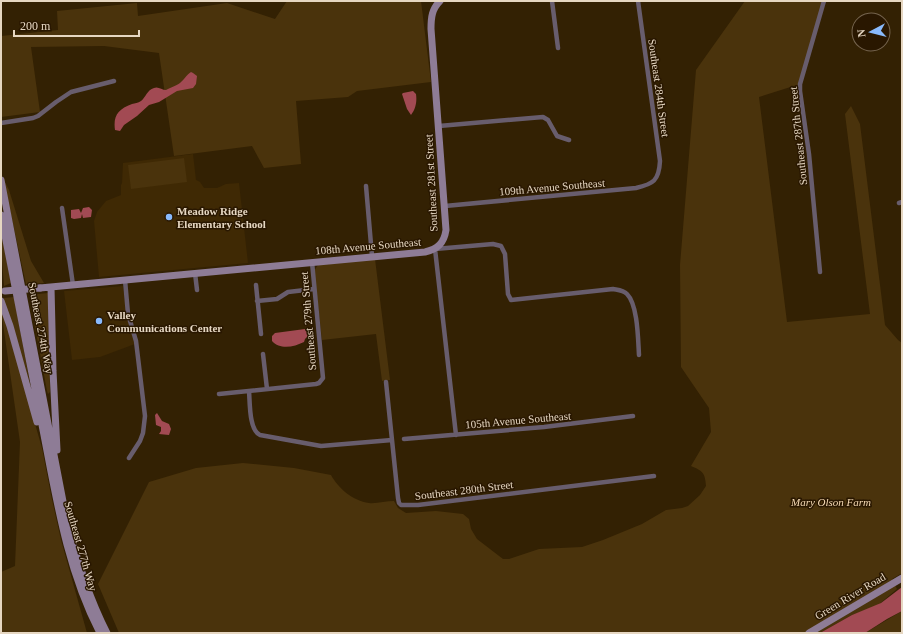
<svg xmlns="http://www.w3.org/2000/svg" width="903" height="634" viewBox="0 0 903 634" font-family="Georgia,serif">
  <rect width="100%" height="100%" fill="#332103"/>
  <!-- built -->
  <path fill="#3f2904" d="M193 154 196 180 200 182 204 188H217L226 184 239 183 248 263 99 277 94 221 97 212 106 201 121 195V185L122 183 123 163Z
    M123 286 127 318 135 344 100 357 72 360 64 291Z"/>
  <!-- green -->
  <path fill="#4a330c" d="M287 1H421L431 82 357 91 348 97 296 101 301 164 264 168 252 146 174 156 159 53 104 46 31 47 40 112 1 117V36L58 30 57 11 137 3 138 16 227 3 275 19Z
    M745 1H823L800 84 759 97 787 322 870 314 845 114 851 106 860 124 885 325 898 340 902 343V573L892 579 897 589 877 606 852 615 820 633H119L98 584 149 482 196 468 243 463 294 468 331 475C338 488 353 501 369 503 376 504 386 501 394 501L398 508 406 513 436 511 463 514 469 519 471 529 477 539 503 559H509L539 549 582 547 603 540 642 524 666 510 682 508 688 506 700 495 706 486C705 473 703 471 691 466L711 432 709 408 681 367 680 265 696 70Z
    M184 158 187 182 131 189 128 165Z
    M3 178 9 190 31 261 44 283 26 284Z
    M1 231 11 283 4 286 1 248Z
    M375 259 390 380 382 381 376 334 322 340 314 271 318 265Z
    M48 293 50 392 48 394 47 391 29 295Z
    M14 297 32 394 4 303V298Z
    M1 310 3 313 42 448 51 495 61 540 87 633H1V572L15 566 20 442Z
    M902 611V633H865L870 630Z"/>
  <!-- water -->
  <path fill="#a24a53" d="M191 72 193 73 197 76 196 84 193 88 177 91 159 102 149 105 137 116 124 125 120 131 115 130C113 116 118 109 132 104 135 103 138 103 141 101 146 97 147 90 154 88 158 86 162 90 166 90 171 87 179 85 181 82 185 79 186 75 191 72Z
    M413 91 416 94C417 101 416 109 411 115L407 109 402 94 403 93Z
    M89 207 92 210 91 217 83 218 82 214 81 218 74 219 71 218V210L79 209 81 213 83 208Z
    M305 329 309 335 305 339 304 342C294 347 280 350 272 341V336L275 333Z
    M157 413 162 421 169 424 171 429 169 435 159 434 161 431V427L156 425 155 415Z
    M902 587V611L887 619 865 633H820L852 615 881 603Z"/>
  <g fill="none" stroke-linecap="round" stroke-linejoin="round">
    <!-- street -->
    <path stroke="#685d6d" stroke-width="4.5" d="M552 1 558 48
      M1 123 33 118 38 116 56 102 71 92 114 81
      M439 126 543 117 548 120 557 136 569 140
      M366 186 372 256
      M899 203 902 202
      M445 206 636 188C653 184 659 181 660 161L638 1
      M62 208 73 285
      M820 272 809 154 800 91V84L824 1
      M195 273 197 290
      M125 280 128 314 136 341 145 416 143 433 140 441 129 458
      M256 285 261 334
      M257 301 277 299 288 292 314 289
      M263 354 267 389
      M386 382 398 498 399 503 401 505H418L654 476
      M249 391C250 403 249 430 260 435L321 446 392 440
      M219 394 316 384 319 383 323 378 312 262
      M456 435 435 249 493 244 501 246 505 254 508 294 511 300 613 289C618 290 623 290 627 294 638 305 638 340 639 355
      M404 439 544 427 633 416"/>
    <!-- secondary -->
    <path stroke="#8e7c96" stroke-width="7" d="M1 180 66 517C76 557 88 596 107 633
      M1 215C15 289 30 362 44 435 57 503 68 571 100 633
      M51 287 53 371 57 450
      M40 288 425 252C438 249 444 243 446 230L431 29C431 17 432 9 440 1
      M1 301 10 326 37 422
      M809 633 902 578"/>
    <!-- secondary-bridge -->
    <path stroke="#8e7c96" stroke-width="7" d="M5 291 40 288"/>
  </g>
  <!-- markers -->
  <g fill="#89bafc" stroke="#291700" stroke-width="1.5">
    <circle cx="169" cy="217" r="4"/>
    <circle cx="99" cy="321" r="4"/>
  </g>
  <g text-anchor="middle" stroke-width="3" stroke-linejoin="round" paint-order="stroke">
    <!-- street labels -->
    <g font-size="11" fill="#e6d7c2" stroke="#291700">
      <text transform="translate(659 88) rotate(82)" y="4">Southeast 284th Street</text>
      <text transform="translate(798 136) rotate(-96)" y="4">Southeast 287th Street</text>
      <text transform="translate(431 183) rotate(-93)" y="4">Southeast 281st Street</text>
      <text transform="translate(552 187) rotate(-5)" y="4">109th Avenue Southeast</text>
      <text transform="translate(368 246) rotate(-5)" y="4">108th Avenue Southeast</text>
      <text transform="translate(308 321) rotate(-95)" y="4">Southeast 279th Street</text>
      <text transform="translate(41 328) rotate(79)" y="4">Southeast 274th Way</text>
      <text transform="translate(518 420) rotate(-5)" y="4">105th Avenue Southeast</text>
      <text transform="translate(464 490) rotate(-7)" y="4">Southeast 280th Street</text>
      <text transform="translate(81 546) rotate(74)" y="4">Southeast 277th Way</text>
      <text transform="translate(850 596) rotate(-31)" y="4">Green River Road</text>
    </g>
    <!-- poi labels -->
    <g font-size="11" font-weight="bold" fill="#e6d7c2" stroke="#291700" text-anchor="start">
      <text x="177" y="215">Meadow Ridge<tspan x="177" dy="13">Elementary School</tspan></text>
      <text x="107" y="319">Valley<tspan x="107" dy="13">Communications Center</tspan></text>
    </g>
    <!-- park labels -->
    <g font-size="11" font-style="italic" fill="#f6dab4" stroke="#291700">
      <text x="831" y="506">Mary Olson Farm</text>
    </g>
  </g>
  <!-- border -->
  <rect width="903" height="634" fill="none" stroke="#e6d7c2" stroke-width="4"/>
  <!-- north arrow -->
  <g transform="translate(871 32) rotate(263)"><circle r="19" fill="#291700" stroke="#75644e"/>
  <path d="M0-3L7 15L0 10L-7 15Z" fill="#89bafc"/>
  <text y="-6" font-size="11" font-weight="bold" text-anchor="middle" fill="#e6d7c2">N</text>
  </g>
  <!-- scale -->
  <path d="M14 30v6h125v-6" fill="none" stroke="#e6d7c2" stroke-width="2"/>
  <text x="20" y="30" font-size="12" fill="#e6d7c2" stroke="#291700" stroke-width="3" paint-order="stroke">200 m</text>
</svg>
